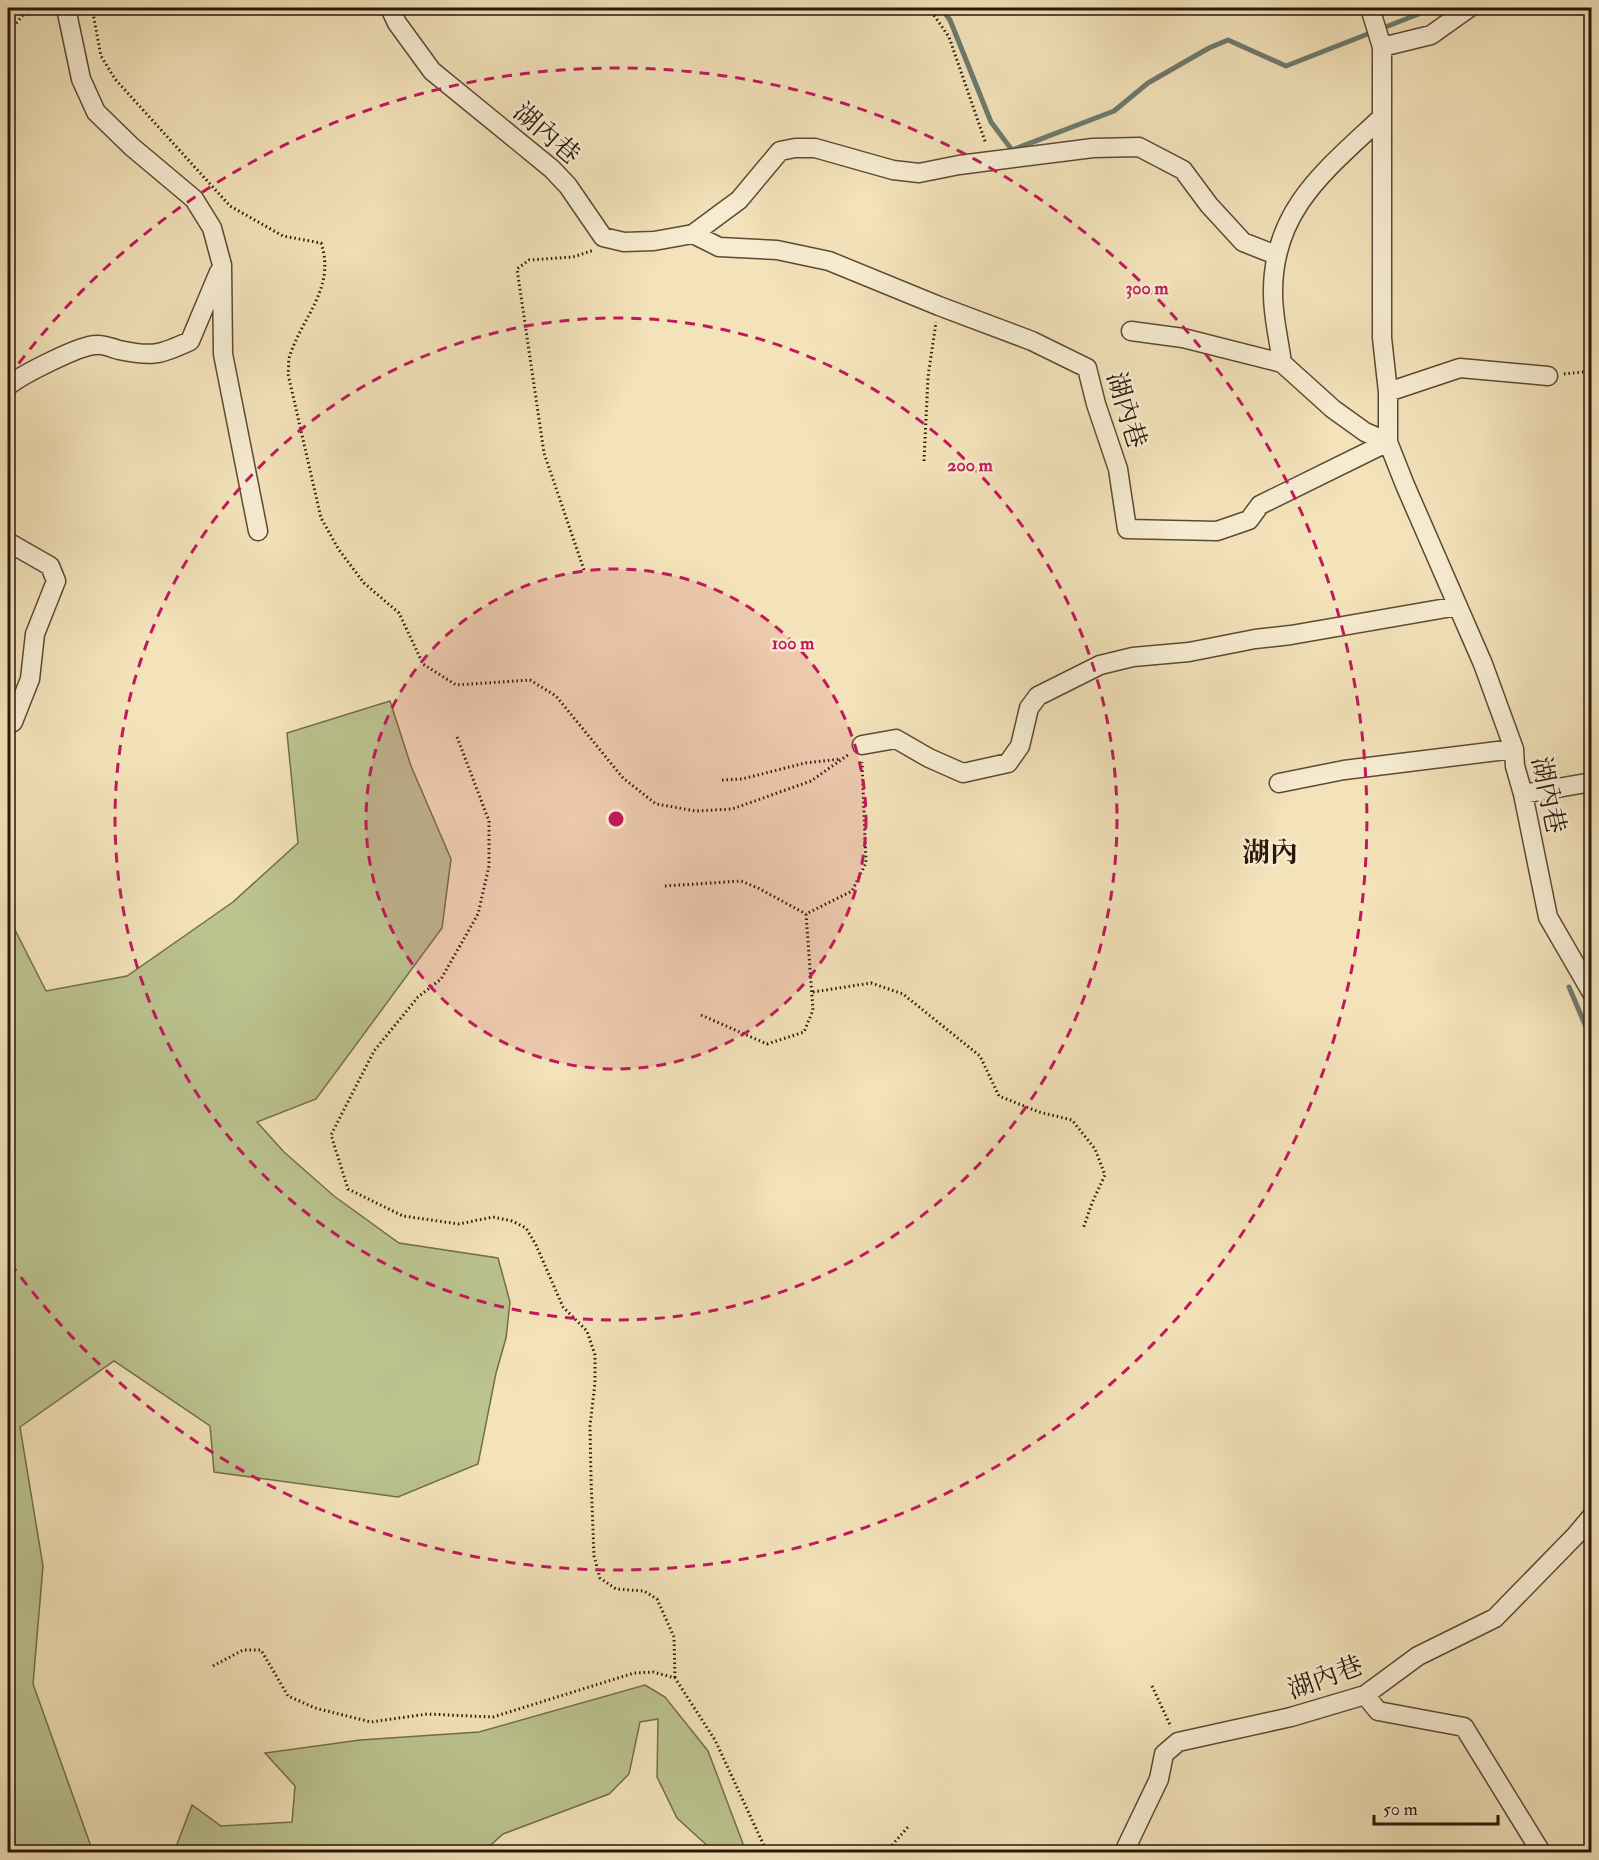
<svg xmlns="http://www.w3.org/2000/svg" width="1599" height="1860" viewBox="0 0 1599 1860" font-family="'IM FELL Double Pica','Noto Serif TC',serif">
  <rect width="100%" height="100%" fill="#f3e2ba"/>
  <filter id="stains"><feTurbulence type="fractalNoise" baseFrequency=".00333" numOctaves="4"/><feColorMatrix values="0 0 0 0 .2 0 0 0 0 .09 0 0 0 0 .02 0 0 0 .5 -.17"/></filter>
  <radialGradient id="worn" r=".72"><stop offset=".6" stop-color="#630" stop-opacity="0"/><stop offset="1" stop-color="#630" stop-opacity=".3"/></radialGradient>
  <!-- green -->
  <path fill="#bbc38f" stroke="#726e4b" stroke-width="1.5" d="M390 701 411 766 451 859 442 928 316 1099 257 1122 284 1152 334 1196 399 1243 498 1258 510 1302 506 1338 496 1373 478 1464 398 1497 214 1472 210 1426 114 1361 20 1427 43 1566 33 1684 93 1852H8V916L46 991 127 976 233 902 298 843 287 733Z
    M645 1685 665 1697 708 1751 745 1849H711L677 1818 657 1777 658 1719 640 1722 629 1774 609 1794 503 1834 483 1852H174L192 1805 221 1826 292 1822 295 1786 265 1753 360 1740 479 1732Z"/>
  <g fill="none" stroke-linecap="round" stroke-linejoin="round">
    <!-- stream -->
    <path stroke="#6d7b6e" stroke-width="5" d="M941 8 950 20 991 122 1012 150 1114 111 1148 83 1209 48 1228 40 1286 66 1434 8
      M1569 987 1592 1041"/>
    <!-- minor casing -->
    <g stroke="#5c4a34" stroke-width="21">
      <path id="minor" d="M66 8 81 79 96 112 132 147 194 199 212 228 222 265 223 354 258 531
        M390 8 397 23 432 71 552 169 568 186 603 237 624 242 654 241 693 234 739 200 780 151 795 148H815L893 170 919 173 959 165 1093 148 1139 147 1183 170 1209 205 1243 242 1276 255
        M1370 8 1382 47V338L1388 392V442L1405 485 1483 664 1514 749 1515 766 1523 794 1548 917 1592 993
        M1382 47 1431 35 1469 8
        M693 234 719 247 777 250 829 261 939 306 1032 341 1087 368 1096 404 1118 469 1127 529 1217 531 1249 520 1260 505 1388 442
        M1131 331 1183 338 1282 363 1333 409 1365 432 1388 442
        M1282 363C1279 340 1273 317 1273 294 1272 210 1326 170 1381 118
        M8 386C21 375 80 345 96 345 103 344 112 348 119 350 152 357 160 355 190 341L219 272
        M1388 392 1460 368 1548 376
        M8 542 50 566 56 581 35 634 30 679 13 722 8 725
        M862 745 896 739 929 758 963 773 1008 763 1020 746 1029 708 1038 696 1100 665 1133 657 1189 652 1255 639 1291 635 1458 606
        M1279 783 1344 770 1514 749
        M1523 794 1592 782
        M1365 1695 1378 1711 1464 1727 1541 1852
        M1124 1852 1159 1779 1164 1754 1178 1742 1291 1717 1365 1695 1418 1656 1495 1618 1576 1535 1592 1516"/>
    </g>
    <!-- path -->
    <path stroke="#291807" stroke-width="3" stroke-dasharray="1.5 3" stroke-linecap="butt" d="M92 8 101 56 115 79 230 206 283 236 321 243C336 287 303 316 290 355 288 360 289 368 288 374L321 518 339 550 364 583 399 613 423 664 456 685 530 680 556 696 623 778 656 804 696 811 732 809 811 781 848 755
      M929 8 949 37 986 144
      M8 34 22 16 50 8
      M1564 374 1592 371
      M924 461 928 377 936 322
      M584 570 544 453 517 269 529 260 573 257 594 250
      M457 737 489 821V866L478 914 441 979 418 997 374 1051 331 1135 348 1189 403 1216 459 1224 493 1217 512 1221 526 1228 536 1245 563 1307 587 1331 595 1355V1383L590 1426 591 1478 594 1556 600 1578 616 1589 644 1591 657 1599 674 1637 675 1678
      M722 780 742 779 805 763 840 759
      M665 886 741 881 758 888 806 914
      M813 992 871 983 903 994 980 1056 999 1096 1039 1112 1072 1120 1095 1149 1105 1175 1092 1203 1083 1229
      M701 1015 767 1044 804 1032 813 1010 806 914 852 891 866 863 862 762
      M213 1666 243 1650H261L288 1696 315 1708 371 1722 427 1714 493 1717 634 1673 653 1672 675 1678 715 1740 766 1850 770 1852
      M1152 1686 1171 1727
      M886 1852 908 1827"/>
    <!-- minor -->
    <use href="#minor" stroke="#f7ecd2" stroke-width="18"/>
  </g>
  <!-- distance rings -->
  <circle cx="616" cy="819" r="250" fill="#c2185b" fill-opacity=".12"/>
  <g fill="none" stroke="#c2185b" stroke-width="3" stroke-dasharray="10 8">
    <circle cx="616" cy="819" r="250"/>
    <circle cx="616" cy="819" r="501"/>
    <path d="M8 378A751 751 0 1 1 8 1260"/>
  </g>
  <g text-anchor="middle" stroke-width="5" stroke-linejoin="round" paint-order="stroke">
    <!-- street labels -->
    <g font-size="26" fill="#291807" stroke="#f7ecd2">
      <text transform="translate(547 133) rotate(41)" y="9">湖內巷</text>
      <text transform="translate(1127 410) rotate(73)" y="9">湖內巷</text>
      <text transform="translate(1549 795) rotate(78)" y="9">湖內巷</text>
      <text transform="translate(1325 1677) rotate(-20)" y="9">湖內巷</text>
    </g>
    <!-- quarter labels -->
    <g font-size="28" font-weight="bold" fill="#291807" stroke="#f7ecd2">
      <text x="1270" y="862">湖內</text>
    </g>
  </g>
  <circle cx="616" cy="819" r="9" fill="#c2185b" stroke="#f7ecd2" stroke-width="3"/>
  <g font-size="18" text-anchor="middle" font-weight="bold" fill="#c2185b" stroke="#f7ecd2" stroke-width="5" stroke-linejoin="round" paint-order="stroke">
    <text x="1147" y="294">300 m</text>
    <text x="970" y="471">200 m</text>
    <text x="793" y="649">100 m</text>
  </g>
  <!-- margin -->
  <rect width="1599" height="1860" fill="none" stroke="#f3e2ba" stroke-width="30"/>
  <rect x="9" y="9" width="1581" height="1842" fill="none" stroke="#291807" stroke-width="3"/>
  <rect x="15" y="15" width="1569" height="1830" fill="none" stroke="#291807" stroke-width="1.5"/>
  <!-- scale -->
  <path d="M1374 1815v9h124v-9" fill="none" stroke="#291807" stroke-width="3"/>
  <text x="1383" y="1815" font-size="18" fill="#291807" stroke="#f7ecd2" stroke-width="4.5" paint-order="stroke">50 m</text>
  <rect width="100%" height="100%" filter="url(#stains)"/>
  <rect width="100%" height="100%" fill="url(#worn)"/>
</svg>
